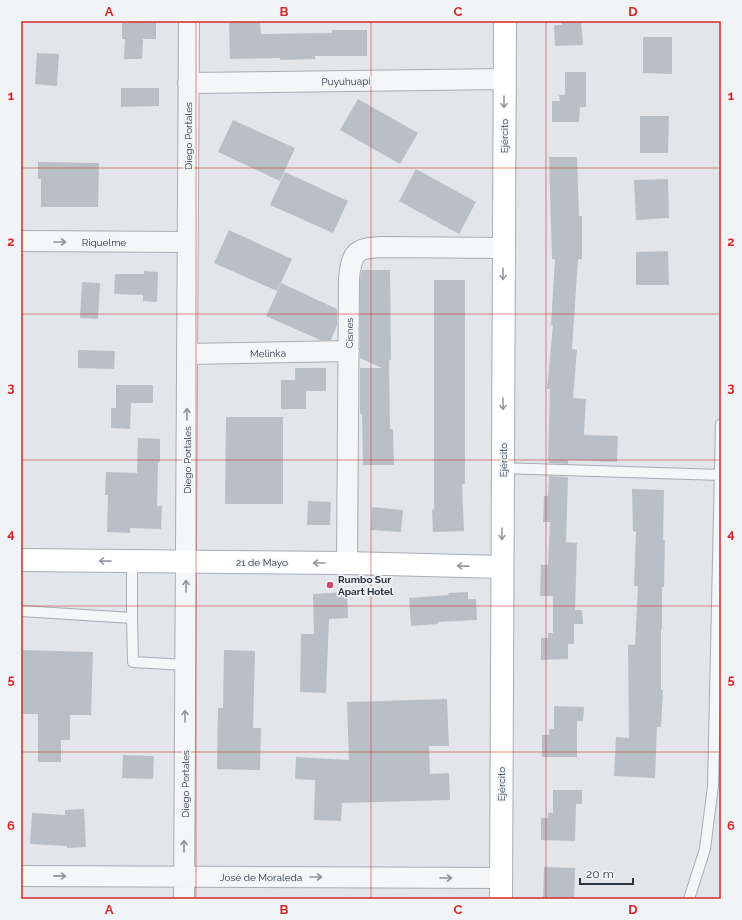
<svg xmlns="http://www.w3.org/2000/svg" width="742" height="920" viewBox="0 0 742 920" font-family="Raleway,sans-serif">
  <rect width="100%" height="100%" fill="#e2e6ea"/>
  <!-- building -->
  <path fill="#b9bfc7" d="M561 21H581L583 45 555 46 554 25H562Z
    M156 22V39H143L142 59H124L125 39H122V23Z
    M260 22 261 34 332 33V30H367V56H315V59L280 60V58L230 59 229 23Z
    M643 37H672V74L643 73Z
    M37 53 59 54 57 86 35 84Z
    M565 72H586V107H580L579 122H552V101H560L559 95H565Z
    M121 88H159V106L121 107Z
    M358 99 418 133 400 164 340 130Z
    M640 116H669L668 153H640Z
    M233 120 295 148 280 181 218 152Z
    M549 157H577L579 216H582V259H578L572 349 577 350 573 398 586 399 584 435 618 436 617 462 568 460V464L549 463V460H548L550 389H547L553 325H551L555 259H552Z
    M38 162 99 163 98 207H41V179H38Z
    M416 169 476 202 459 234 399 201Z
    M285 172 348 201 333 233 270 205Z
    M668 179 669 218 636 220 634 180Z
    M229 230 292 259 277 291 214 263Z
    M668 251 669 285H636V252Z
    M362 270H390L391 360H389L390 429H393L394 465H363L362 414H360V368H382L360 358V279Z
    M144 271 158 272 157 302 143 301V295L114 294 115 274H144Z
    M434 280H465V484H462L464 531 433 532 432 510 434 509Z
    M82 282 100 283 98 319 80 318Z
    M281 283 337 309V325L331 340H320L266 316Z
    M78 350 115 351 114 369 78 368Z
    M295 368H326V391H306V409H281V380H295Z
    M116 385H153V403H131L130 429 111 428V408H116Z
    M226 417H283V504H225Z
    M138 438 160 439V462H158L157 506H162L161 529 130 528V533L107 532 108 495H105L106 472 137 473Z
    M549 476 568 477 566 542 577 543 575 610H582L583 624H574V644H568V659L541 660V638H548V633H553V596H540L541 565H548L550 522H543L544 496H548Z
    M632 489 664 490 663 540H665L664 587H662V629H661V690H663L661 727H657L655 778 614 776 616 737 629 738 628 645H635L638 586H634L636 532 633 531Z
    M308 501 331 502 330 525H307Z
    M372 507 403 510 401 532 371 530Z
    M347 592 348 618 329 619 326 693 300 692 301 634H314L313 594Z
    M468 592V599H476L477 620 438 622V624L411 626 409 598 449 595 448 593Z
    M21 650 93 652 91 715H70V740H61V762H38V714H21Z
    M224 650 255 651 253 728H261L260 770 217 769 218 708H223Z
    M447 699 449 746H429L430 774 449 773 450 800 342 803 341 821 314 820 315 780 295 779 296 757 349 760 347 702Z
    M554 706 584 707 583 721H577V757H542V735H549V729H554Z
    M123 755 154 756 153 779 122 778Z
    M553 790H582V804H576L575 841 541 840V818H548V813H553Z
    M84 809 86 847 67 848V846L30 844 32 813 65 815V810Z
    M544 867 575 868 574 899H543Z"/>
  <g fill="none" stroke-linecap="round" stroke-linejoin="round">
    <!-- lane casing -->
    <g stroke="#a7adb4" stroke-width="12">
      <path id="lane" d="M503 468 721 475
        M21 611 132 618V561
        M132 618 133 662 185 665
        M689 899 705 849 713 786 721 424"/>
    </g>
    <!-- street casing -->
    <g stroke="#a7adb4" stroke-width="22">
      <path id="street" d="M188 83 504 79
        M21 241 188 242
        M187 354 349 351
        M347 563 349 278C352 251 356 248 383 247L504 248
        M21 876 501 878
        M184 899 189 21"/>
    </g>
    <!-- secondary casing -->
    <g stroke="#a7adb4" stroke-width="24">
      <path id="secondary" d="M21 560 347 563 502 567
        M501 899 505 21"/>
    </g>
    <!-- lane -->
    <use href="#lane" stroke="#f4f6f8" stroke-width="10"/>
    <!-- street -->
    <use href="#street" stroke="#f4f6f8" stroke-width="20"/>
    <!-- secondary -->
    <use href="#secondary" stroke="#fff" stroke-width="22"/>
  </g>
  <!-- one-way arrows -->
  <defs><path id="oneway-shaft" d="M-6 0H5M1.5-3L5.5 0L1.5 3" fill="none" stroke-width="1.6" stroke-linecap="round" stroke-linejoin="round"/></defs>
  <g stroke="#949aa0">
    <use href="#oneway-shaft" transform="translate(504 102) rotate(90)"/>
    <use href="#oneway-shaft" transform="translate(503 274) rotate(90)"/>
    <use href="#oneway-shaft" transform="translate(503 404) rotate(90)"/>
    <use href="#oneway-shaft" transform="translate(502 534) rotate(90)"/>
    <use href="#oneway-shaft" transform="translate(105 561) rotate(-179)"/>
    <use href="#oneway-shaft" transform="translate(319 563) rotate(-180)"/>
    <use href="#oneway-shaft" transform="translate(463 566) rotate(-179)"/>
  </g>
  <g stroke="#8f969d">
    <use href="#oneway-shaft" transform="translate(60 242)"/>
    <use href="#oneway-shaft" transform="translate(187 414) rotate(-90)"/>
    <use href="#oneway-shaft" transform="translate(186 586) rotate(-90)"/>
    <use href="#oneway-shaft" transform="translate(185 716) rotate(-90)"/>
    <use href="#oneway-shaft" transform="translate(184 846) rotate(-90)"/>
    <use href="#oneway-shaft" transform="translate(60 876) rotate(1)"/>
    <use href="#oneway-shaft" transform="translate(316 877)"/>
    <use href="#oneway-shaft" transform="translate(446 878)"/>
  </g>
  <!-- grid -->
  <path fill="none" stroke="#d62828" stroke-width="1" stroke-opacity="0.55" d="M196 21V899M371 21V899M546 21V899M21 168H721M21 314H721M21 460H721M21 606H721M21 752H721"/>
  <!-- markers -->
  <circle fill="#cd496a" stroke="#f1f4f7" stroke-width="1.5" cx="330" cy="585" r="4"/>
  <g text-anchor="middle" stroke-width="3.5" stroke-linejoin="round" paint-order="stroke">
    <!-- street labels -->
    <g font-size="10" fill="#2a3542" stroke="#f1f4f7">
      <text transform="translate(346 81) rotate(-1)" y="4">Puyuhuapi</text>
      <text transform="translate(188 136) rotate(-90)" y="4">Diego Portales</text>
      <text transform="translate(504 136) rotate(-90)" y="4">Ejército</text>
      <text x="104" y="246">Riquelme</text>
      <text transform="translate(349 333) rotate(-90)" y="4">Cisnes</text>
      <text transform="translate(268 353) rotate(-1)" y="4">Melinka</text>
      <text transform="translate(187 460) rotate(-90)" y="4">Diego Portales</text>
      <text transform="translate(503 460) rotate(-90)" y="4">Ejército</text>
      <text x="262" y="566">21 de Mayo</text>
      <text transform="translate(185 784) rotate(-90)" y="4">Diego Portales</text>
      <text transform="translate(501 784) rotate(-90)" y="4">Ejército</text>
      <text x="261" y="881">José de Moraleda</text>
    </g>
    <!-- poi labels -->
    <g font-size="10" font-weight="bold" fill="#2a3542" stroke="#f1f4f7" text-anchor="start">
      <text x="338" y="583">Rumbo Sur<tspan x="338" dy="12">Apart Hotel</tspan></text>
    </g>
  </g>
  <!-- border -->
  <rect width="742" height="920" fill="none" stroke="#f1f4f7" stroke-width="44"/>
  <!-- scale -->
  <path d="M580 878v6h53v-6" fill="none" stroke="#2a3542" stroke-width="2"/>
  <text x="586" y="878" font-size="12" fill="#2a3542" stroke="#f1f4f7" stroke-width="3" paint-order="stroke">20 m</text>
  <rect x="22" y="22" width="698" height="876" fill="none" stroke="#d62828" stroke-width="1.5"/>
  <g font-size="13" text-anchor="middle" font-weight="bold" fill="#d62828">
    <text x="109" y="16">A</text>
    <text x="284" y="16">B</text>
    <text x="458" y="16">C</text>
    <text x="633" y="16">D</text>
    <text x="11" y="100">1</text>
    <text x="731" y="100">1</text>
    <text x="11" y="246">2</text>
    <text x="731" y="246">2</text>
    <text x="11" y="392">3</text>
    <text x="731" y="392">3</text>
    <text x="11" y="538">4</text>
    <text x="731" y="538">4</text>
    <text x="11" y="684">5</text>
    <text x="731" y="684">5</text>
    <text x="11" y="830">6</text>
    <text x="731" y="830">6</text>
    <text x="109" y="914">A</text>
    <text x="284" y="914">B</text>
    <text x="458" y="914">C</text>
    <text x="633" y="914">D</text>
  </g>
</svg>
